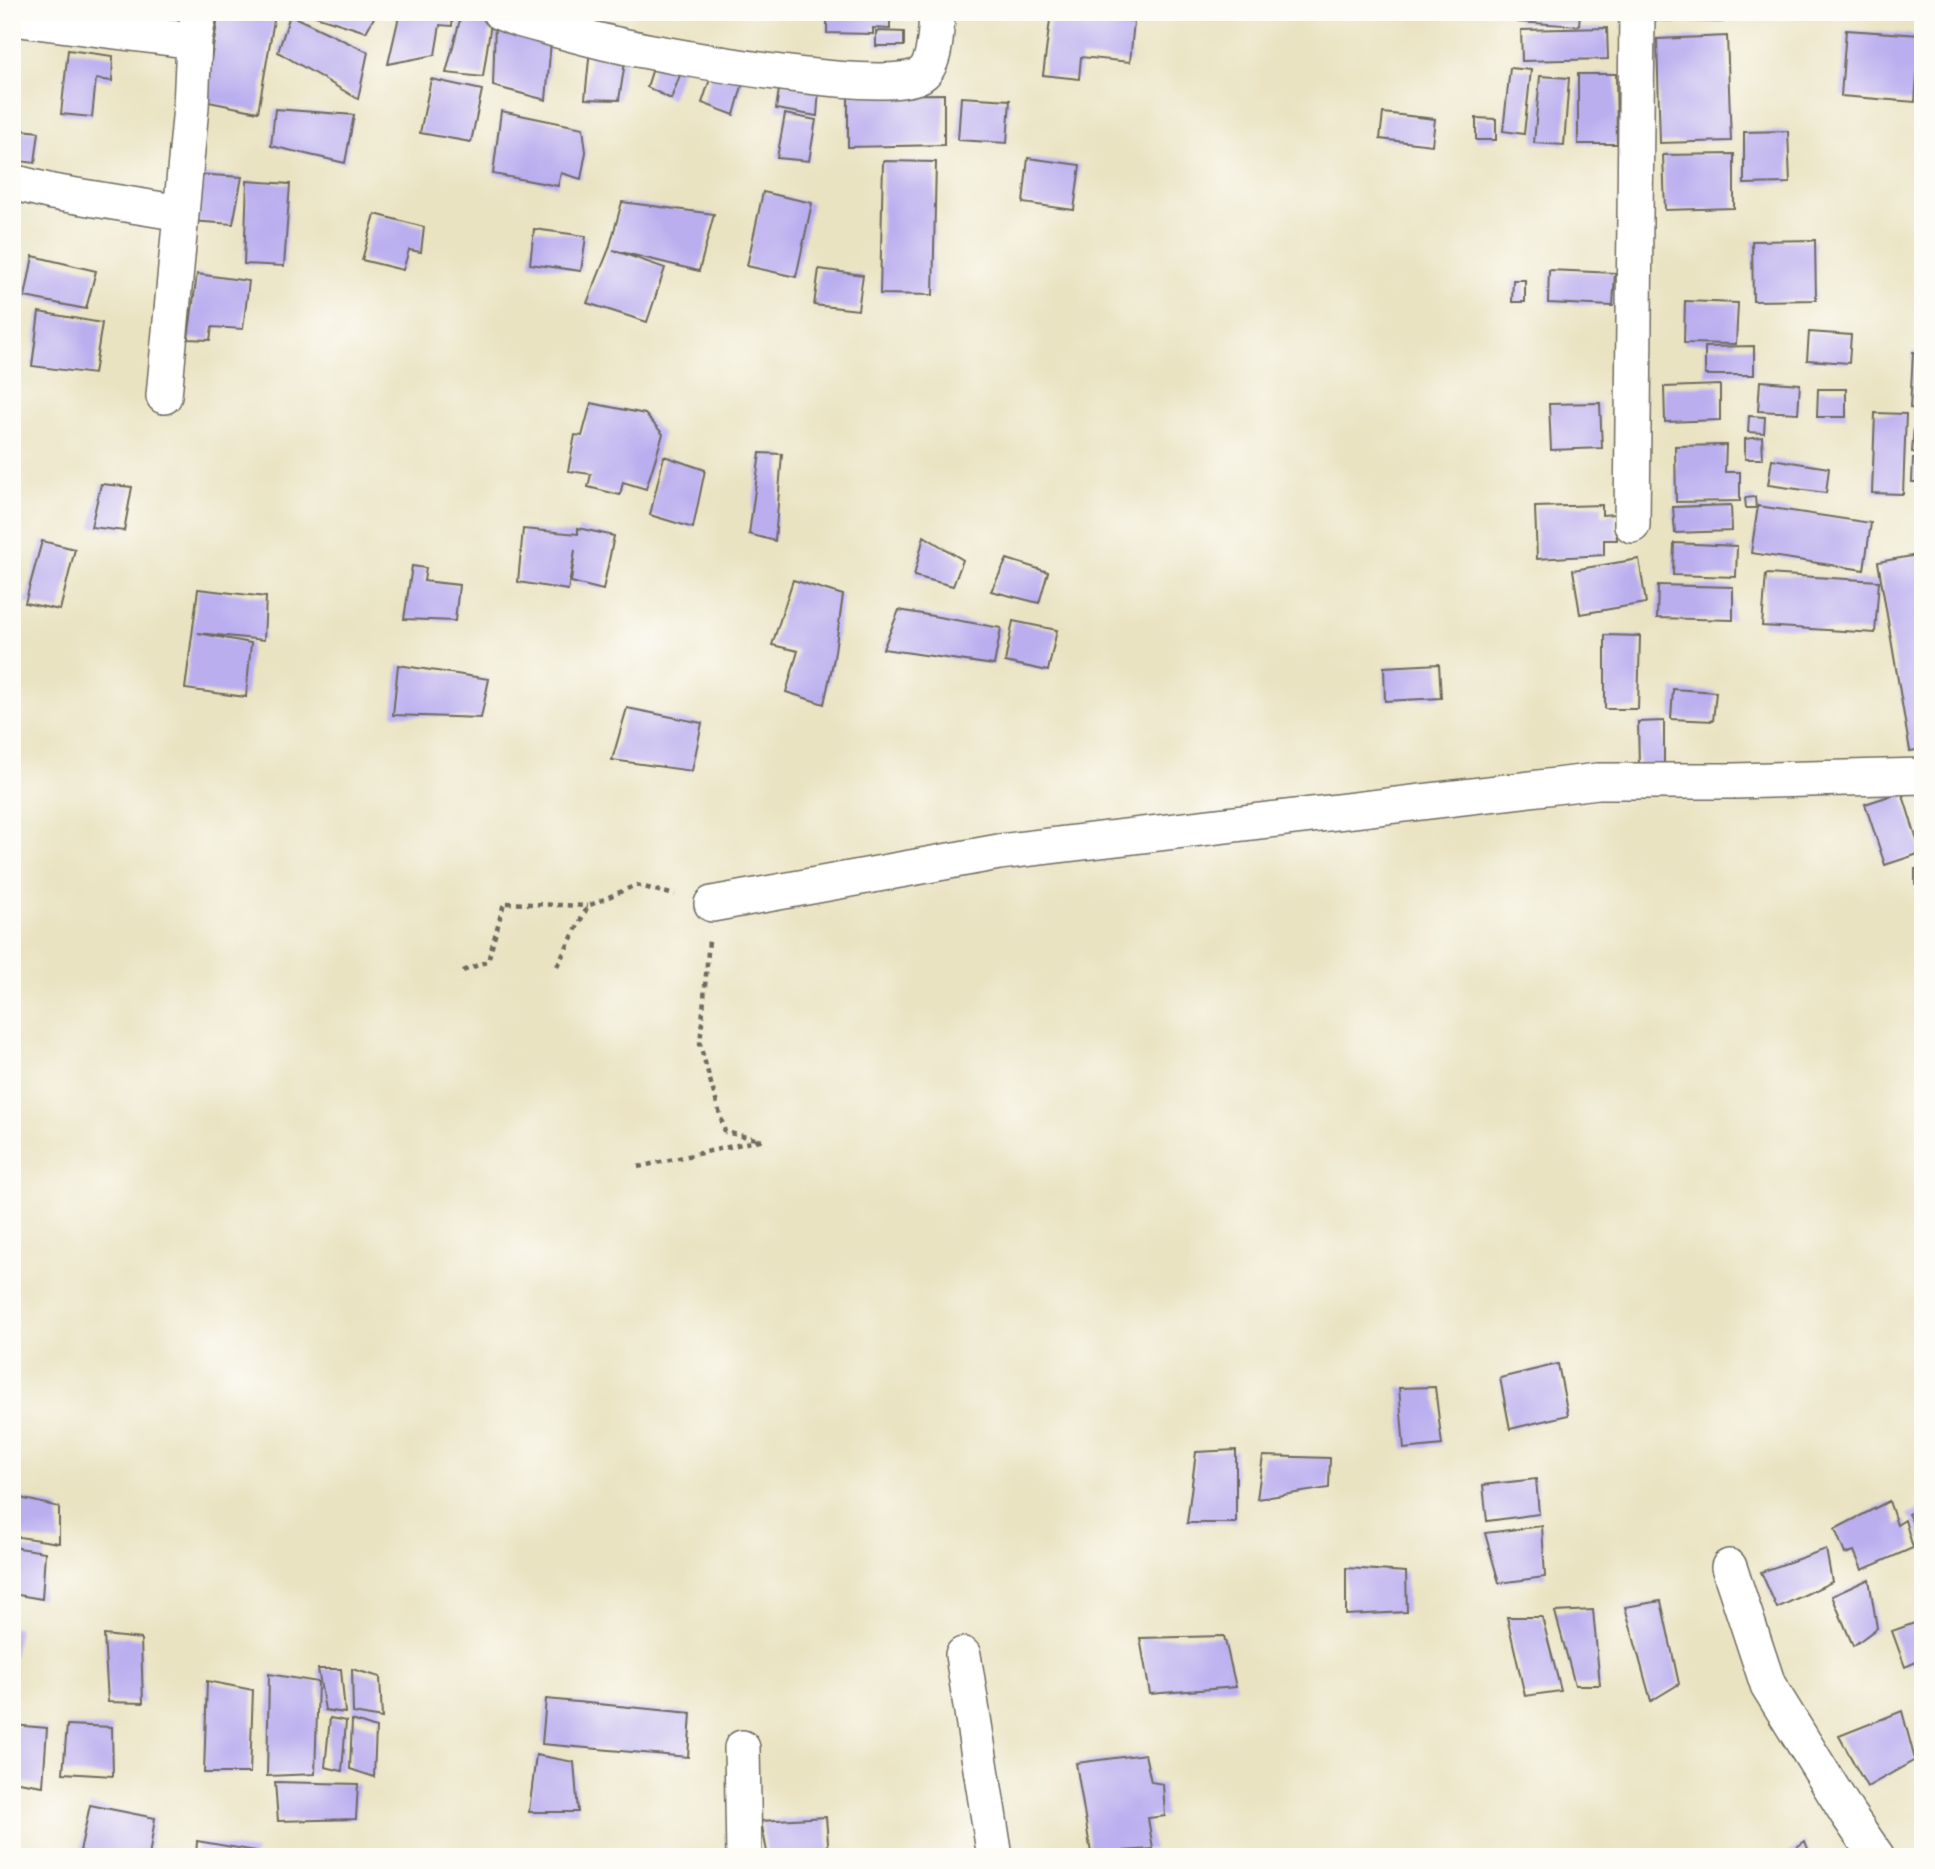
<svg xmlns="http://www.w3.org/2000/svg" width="1935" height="1869" viewBox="0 0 1935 1869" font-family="'Balsamiq Sans',sans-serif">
  <rect width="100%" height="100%" fill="#fdfcf7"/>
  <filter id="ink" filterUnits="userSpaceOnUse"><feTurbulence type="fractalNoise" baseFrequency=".0143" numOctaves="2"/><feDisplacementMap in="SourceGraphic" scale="14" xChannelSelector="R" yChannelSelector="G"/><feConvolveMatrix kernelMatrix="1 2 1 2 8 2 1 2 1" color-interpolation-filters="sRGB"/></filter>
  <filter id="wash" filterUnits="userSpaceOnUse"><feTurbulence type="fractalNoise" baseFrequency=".00686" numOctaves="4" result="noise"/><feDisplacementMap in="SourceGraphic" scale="28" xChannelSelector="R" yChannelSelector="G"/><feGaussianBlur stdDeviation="1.57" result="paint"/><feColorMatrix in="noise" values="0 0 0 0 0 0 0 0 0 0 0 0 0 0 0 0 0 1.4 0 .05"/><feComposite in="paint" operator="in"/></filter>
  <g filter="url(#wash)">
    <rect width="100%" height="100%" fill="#eae3c2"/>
    <g id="blocks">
      <!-- building -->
      <path fill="#baaeef" d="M219 12H266L275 14 258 112 204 101Z
        M303 12H377L366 32Z
        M400 12H453L452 26 440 25 435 55 388 64Z
        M462 12H480L492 16 483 77 446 73Z
        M827 12H899V20L890 19V29L873 28V34L827 33Z
        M1051 12 1134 21 1130 62 1081 57 1079 79 1043 75Z
        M1518 12H1580L1579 26 1518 22Z
        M1643 12H1724L1723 22 1643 20Z
        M290 15 368 52 358 99 278 52Z
        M495 23 551 41 546 100 493 86Z
        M1607 28 1608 59 1522 61 1521 30Z
        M1846 30 1920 35 1915 102 1841 96Z
        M876 31 904 32V46H876Z
        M1727 36 1731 141 1660 143 1657 39Z
        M590 49 626 56 619 100 585 99Z
        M68 50 113 56 112 81 96 79 92 117 61 114Z
        M656 59 684 64 671 99 647 87Z
        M1510 68 1531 70 1524 134 1503 131Z
        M713 70 745 75 734 115 702 103Z
        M1578 74H1616L1617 144H1578Z
        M1540 76 1569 78 1564 145 1534 143Z
        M431 79 482 90 471 142 420 133Z
        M780 83 819 88 817 116 776 109Z
        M944 94V145L848 147V95Z
        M961 97 1010 100 1007 143 958 140Z
        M275 109 354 115 345 163 271 146Z
        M501 111 583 128 586 152 581 179 561 173 558 186 493 174Z
        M1383 113 1435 119 1432 145 1380 139Z
        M785 114 816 120 809 161 777 158Z
        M1476 118 1496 119V140H1476Z
        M12 129 39 132 35 163 12 160Z
        M1788 131 1790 183 1744 184V132Z
        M1734 154V208L1665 210 1663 155Z
        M1028 158 1080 165 1074 210 1023 203Z
        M883 161 936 162 933 295 880 294Z
        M195 174 242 177 233 224 190 221Z
        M247 181 290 184 284 266 244 264Z
        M763 192 812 203 796 277 747 266Z
        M622 202 714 214 699 271 613 250 665 268 647 322 587 303 609 249Z
        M375 214 424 227 421 252 409 250 403 270 362 260Z
        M534 229 586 236 581 271 530 264Z
        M1815 240 1816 300 1753 301 1752 241Z
        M33 256 96 271 86 309 25 297Z
        M819 269 863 275 858 310 814 305Z
        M1549 270 1615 273 1613 306 1548 303Z
        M197 274 249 281 243 329 212 327 210 340 188 339Z
        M1513 280H1525V302H1512Z
        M1685 301 1738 303 1736 344 1684 343Z
        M39 312 102 323 94 374 32 366Z
        M1809 332 1851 335 1849 363 1807 360Z
        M1754 346V375H1705V347Z
        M1913 352 1923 353V409L1910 408Z
        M1760 381 1800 384 1798 413 1758 411Z
        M1720 385V420L1665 422 1664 387Z
        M1818 389H1846V417H1817Z
        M591 403 645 414 663 434 646 489 623 482 620 495 588 487 591 474 568 471 575 435 582 436Z
        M1600 403 1602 448 1551 450 1549 404Z
        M1875 413 1906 414 1903 494 1872 493Z
        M1749 416 1765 417 1764 433 1748 432Z
        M1914 427 1923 428V454L1912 452Z
        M1762 437 1763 459H1745V439Z
        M1726 445 1725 472H1740V501L1676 502 1675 446Z
        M760 453 782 454 775 541 749 534Z
        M664 456 705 470 693 528 650 515Z
        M1772 459 1829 468 1826 493 1768 485Z
        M1913 459H1923V482H1912Z
        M101 484 132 487 124 531 91 527Z
        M1755 497 1756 508H1746L1745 498Z
        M1602 505V515L1615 514 1617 540H1604V555L1537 559 1535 507Z
        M1731 505 1732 531 1675 533 1673 507Z
        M1758 506 1871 523 1864 570 1751 553Z
        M578 528 614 536 603 590 571 582 575 550 568 590 518 582 523 529 578 534Z
        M924 536 963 560 953 586 914 576Z
        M42 541 75 549 60 610 25 603Z
        M1674 543 1737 546 1736 577 1673 575Z
        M1923 554V749L1910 751 1878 562Z
        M1007 559 1048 572 1039 603 991 591Z
        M1639 559 1646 603 1580 614 1573 570Z
        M412 566 426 568 424 581 459 585 455 621 404 619Z
        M1766 574 1879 581 1875 633 1762 626Z
        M793 580 843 595 834 658 824 704 786 692 798 651 772 645Z
        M1658 585 1733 587V620L1657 618Z
        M198 589 266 597 264 640 198 633 251 643 246 697 185 689Z
        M899 610 1001 628 994 665 883 649Z
        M1013 621 1057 630 1048 671 1005 662Z
        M1605 635 1640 636 1638 709H1605Z
        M1439 664 1441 698 1385 701 1384 667Z
        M398 665 489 679 481 718 393 715Z
        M1673 689 1716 692 1713 721 1671 719Z
        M627 708 702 723 692 771 612 760Z
        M1664 721V765L1639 766 1638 722Z
        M1902 792 1921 853 1885 865 1865 804Z
        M1915 869H1923V884H1915Z
        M1558 1364 1568 1415 1510 1429 1500 1378Z
        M1435 1387 1442 1445 1404 1449 1399 1388Z
        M1236 1450V1523H1187L1196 1452Z
        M1263 1456 1330 1458 1329 1488 1257 1499Z
        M1536 1479 1539 1514 1487 1521 1483 1485Z
        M12 1496 59 1507V1543L12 1536Z
        M1889 1501 1897 1525 1905 1520 1913 1548 1862 1570 1854 1551 1845 1554 1835 1529Z
        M1923 1507V1541L1908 1514Z
        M1542 1526 1545 1577 1499 1583 1485 1533Z
        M12 1547 45 1552 42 1599 12 1594Z
        M1826 1549 1832 1582 1777 1608 1761 1572Z
        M1346 1568 1406 1572 1407 1612 1346 1615Z
        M1869 1579 1877 1628 1853 1646 1832 1596Z
        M1661 1601 1679 1684 1651 1701 1625 1607Z
        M1593 1610 1600 1685H1575L1555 1612Z
        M1507 1617H1542L1561 1691 1525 1696Z
        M1923 1620V1659L1905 1667 1892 1631Z
        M12 1627 19 1628 14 1657H12Z
        M104 1635 141 1639 143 1703 108 1702Z
        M1224 1636 1236 1687 1150 1694 1140 1638Z
        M318 1669H341L345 1713 325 1710Z
        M352 1669 380 1677 382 1718 353 1713Z
        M269 1674 318 1682 315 1774 267 1776Z
        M207 1681 253 1690 250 1773H204Z
        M546 1699 691 1713 688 1757 542 1744Z
        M1902 1711 1915 1760 1867 1787 1839 1736Z
        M330 1718 346 1721 342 1771 325 1767Z
        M352 1720 376 1728 374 1777 350 1769Z
        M12 1725 47 1728 43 1786 12 1781Z
        M67 1725 112 1727 113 1776 63 1773Z
        M1145 1754 1151 1782 1163 1784 1165 1816 1148 1818 1153 1849 1091 1853 1076 1763Z
        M536 1755 574 1762 578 1812H529Z
        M275 1782 358 1784 356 1819 278 1821Z
        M90 1805 155 1818 149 1857H107L80 1851Z
        M826 1817 829 1855 768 1857 761 1821Z
        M197 1841 256 1851 254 1857H196Z
        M1805 1841 1811 1857H1783Z"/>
    </g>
  </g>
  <g filter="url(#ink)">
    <use href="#blocks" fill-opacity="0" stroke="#6e6b60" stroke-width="2"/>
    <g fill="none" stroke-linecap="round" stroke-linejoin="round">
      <!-- street casing -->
      <g stroke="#6e6b60" stroke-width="38">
        <path id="street" d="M500 12 515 18C548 27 580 37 613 44 658 54 895 99 923 73 936 61 936 30 937 12
          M12 18 194 41
          M12 182 52 192 181 213
          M164 396 191 107 194 41 199 12
          M1632 525 1637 12
          M712 904 999 852 1598 781H1734L1923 776
          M1729 1567 1768 1685 1847 1813 1877 1857
          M963 1655 995 1857
          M742 1748 744 1857"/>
      </g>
      <!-- path -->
      <path stroke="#6e6b60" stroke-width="4.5" stroke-dasharray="5 5" stroke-linecap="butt" d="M557 966 588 906 636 885 675 895
        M463 971 488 961 504 903 588 906
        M638 1167 760 1140 725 1132 700 1045 709 940"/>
      <!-- street -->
      <use href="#street" stroke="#fff" stroke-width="35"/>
    </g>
  </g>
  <!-- margin -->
  <rect width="1935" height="1869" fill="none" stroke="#fdfcf7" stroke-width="42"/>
</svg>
